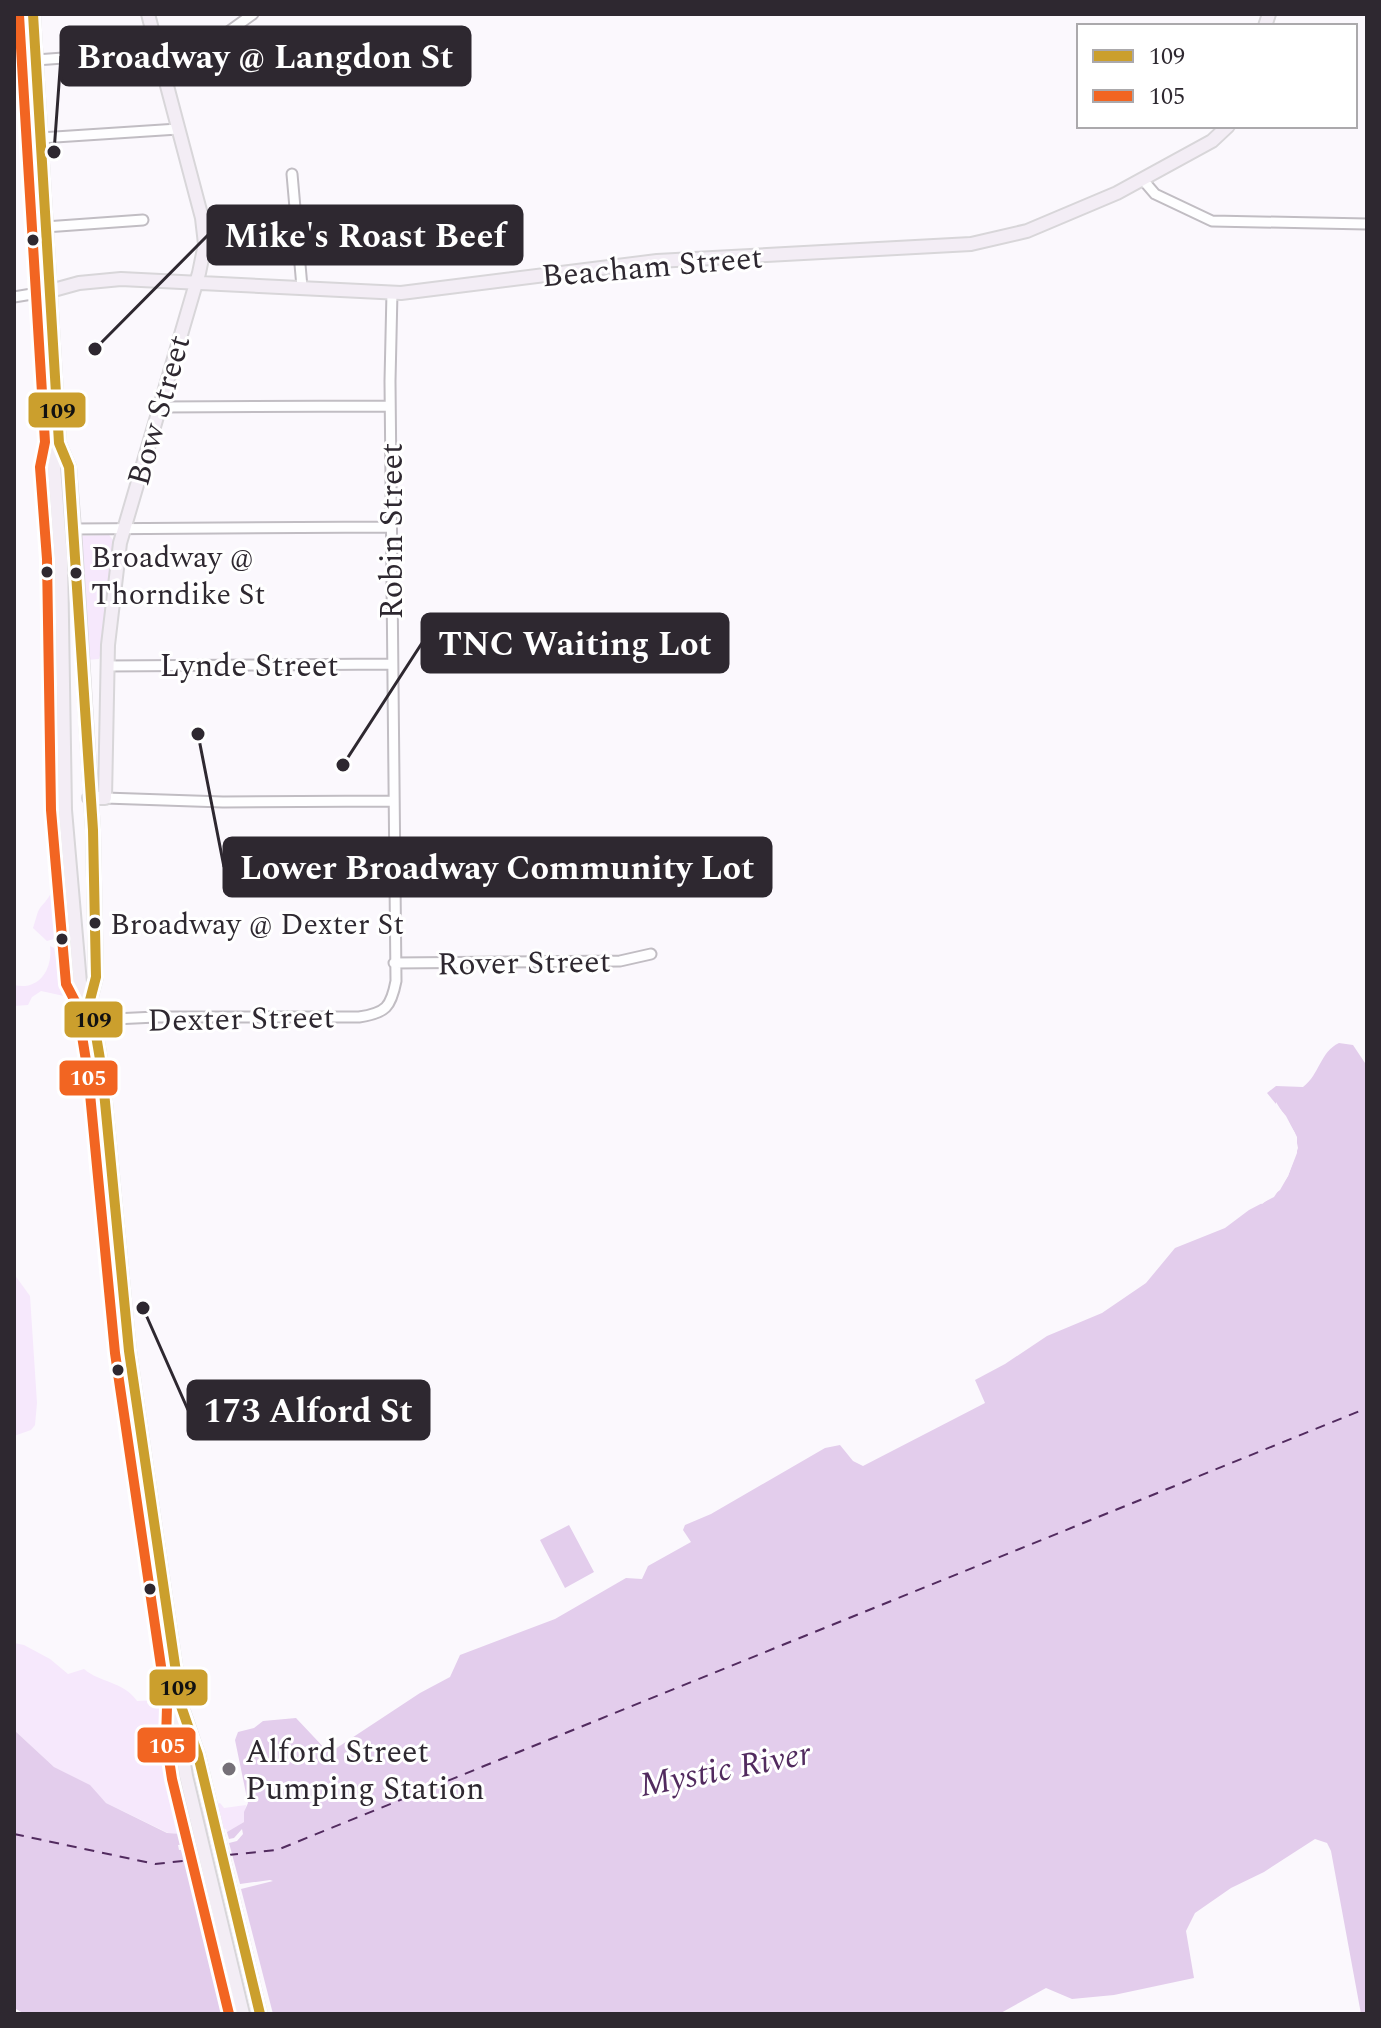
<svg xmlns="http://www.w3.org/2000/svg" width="1381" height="2028" viewBox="0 0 1381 2028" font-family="Spectral,serif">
  <rect width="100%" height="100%" fill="#fbf8fd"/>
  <!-- green -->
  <path fill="#f6e8fc" d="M109 535 113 540 101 652 99 659 86 660 80 536Z
    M54 867 57 872V918L54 939 47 941 33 928C35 923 37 912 40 908 49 897 56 892 50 876Z
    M50 946 54 948 64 996 41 991 32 997 28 1005 14 1006V985C39 991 53 969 50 946Z
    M14 1274 30 1296 37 1403 35 1425 31 1430 14 1436Z
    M14 1643 24 1645 50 1659 68 1674 84 1669C100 1683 123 1681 137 1701L158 1700 169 1755 176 1811 183 1812 220 1803 224 1808 246 1805 244 1822 227 1832 214 1836 168 1833 106 1803 89 1785 54 1767 14 1730Z"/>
  <!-- water -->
  <path fill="#e3cdec" d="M1339 1043 1353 1045 1367 1066V2014H1361L1331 1851 1327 1843 1315 1839 1264 1872 1231 1888 1195 1913 1186 1931 1194 1978 1114 1995 1072 1999 1046 1988 999 2014H25L14 2008V1730L54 1767 90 1785 106 1803 167 1833 214 1836 227 1832 244 1822V1812L248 1803 235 1740 238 1732 254 1728 263 1721 296 1718 329 1753 420 1693 450 1677 460 1655 555 1619 626 1578 642 1579 648 1566 691 1542 683 1530 685 1525 711 1514 825 1448 840 1445 853 1461 863 1466 985 1403 975 1380 1005 1364 1047 1336 1102 1313 1146 1283 1175 1248 1225 1228 1249 1210 1274 1197 1288 1176 1297 1153V1137L1286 1116 1267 1093 1276 1086 1303 1087C1320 1074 1320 1052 1339 1043Z
    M569 1525 594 1572 565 1588 540 1540Z"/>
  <!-- pier -->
  <path fill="#fbf8fd" d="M1276 1102 1295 1133 1298 1148 1288 1176 1280 1190 1262 1204 1257 1201 1271 1194 1284 1175 1294 1148 1292 1134 1276 1109Z
    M226 1829 229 1839 234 1838 242 1829 243 1834 237 1841 229 1843 240 1884 270 1880 273 1881 241 1889 273 2014H231L191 1849 179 1850 178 1845 190 1844 187 1831 213 1832Z"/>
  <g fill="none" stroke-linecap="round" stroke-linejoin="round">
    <!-- ferry -->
    <path stroke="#522b5f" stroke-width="2" stroke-dasharray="10 8" stroke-linecap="butt" d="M14 1834 155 1864 201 1859
      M228 1855 277 1850 1367 1408"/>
    <!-- minor casing -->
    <g stroke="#c1bdc3" stroke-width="13">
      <path id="minor" d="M36 60 158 51
        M164 73 178 68 253 14
        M40 138 178 129
        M292 174 302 287
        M1143 180 1155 194 1212 221 1367 224
        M45 227 143 220
        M14 297 50 291
        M160 407 390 406
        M74 529 391 527
        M107 666 392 664
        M105 798 223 802 393 801
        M394 871 480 872
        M394 963 620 961 651 954
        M93 1020 156 1017H359C386 1013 391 1007 396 981L390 381 392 292"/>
    </g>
    <!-- major casing -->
    <g stroke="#d8d6d9" stroke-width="16">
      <path id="major" d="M33 14 59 443 54 467 61 558 65 810 80 983 90 1000 102 1071 129 1351 181 1706 180 1739 186 1776 243 2014
        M1265 26 1269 14
        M50 291 79 283 121 279 401 293 657 261 971 244 1027 231 1117 193 1212 141 1228 126
        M59 443 69 467 74 529 93 830 96 977 90 1000
        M89 798H105L108 645 120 543 199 273 205 244 202 218 148 14
        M183 1711 198 1755 260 2014"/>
    </g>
    <!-- minor -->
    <use href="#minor" stroke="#fefeff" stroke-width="9"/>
    <!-- major -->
    <use href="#major" stroke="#f3edf5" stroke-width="12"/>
    <!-- bus-1 casing -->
    <g stroke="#fff" stroke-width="16">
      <path id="bus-1" d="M33 14 59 443 69 467 93 830 96 977 90 1000 102 1071 129 1351 181 1706 198 1755 260 2014"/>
    </g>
    <!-- bus-2 casing -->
    <g stroke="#fff" stroke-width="16">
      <path id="bus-2" d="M19 15 45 442 40 467 47 559 51 810 66 984 77 1005 88 1073 115 1353 167 1707 166 1740 172 1779 229 2014"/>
    </g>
    <!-- bus-1 -->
    <use href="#bus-1" stroke="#cb9f2d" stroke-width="10"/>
    <!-- bus-2 -->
    <use href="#bus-2" stroke="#f26522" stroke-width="10"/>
  </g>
  <!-- markers -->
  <g fill="#2e2830" stroke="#fff" stroke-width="3">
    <circle cx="33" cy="240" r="7"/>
    <circle cx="47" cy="572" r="7"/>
    <circle cx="76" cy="573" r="7"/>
    <circle cx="95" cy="923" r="7"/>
    <circle cx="62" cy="939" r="7"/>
    <circle cx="118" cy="1370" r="7"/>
    <circle cx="150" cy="1589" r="7"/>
  </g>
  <circle fill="#767178" stroke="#fff" stroke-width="3" cx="229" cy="1769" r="8"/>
  <g text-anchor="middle" stroke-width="6" stroke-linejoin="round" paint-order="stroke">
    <!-- bus labels -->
    <g font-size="30" fill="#2e2830" stroke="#fff" text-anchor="start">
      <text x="91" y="567">Broadway @<tspan x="91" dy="37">Thorndike St</tspan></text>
      <text x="110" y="934">Broadway @ Dexter St</text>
    </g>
    <!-- street labels -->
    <g font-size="32" fill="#2e2830" stroke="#fff">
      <text transform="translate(652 266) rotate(-5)" y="11">Beacham Street</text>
      <text transform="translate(158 410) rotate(-74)" y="11">Bow Street</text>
      <text transform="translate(391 531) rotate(-90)" y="11">Robin Street</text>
      <text x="249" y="676">Lynde Street</text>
      <text transform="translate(524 962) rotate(-1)" y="11">Rover Street</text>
      <text transform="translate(241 1018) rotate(-1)" y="11">Dexter Street</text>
    </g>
    <!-- poi labels -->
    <g font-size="32" fill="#2e2830" stroke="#fff" text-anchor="start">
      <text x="245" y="1762">Alford Street<tspan x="245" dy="37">Pumping Station</tspan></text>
    </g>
    <!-- water labels -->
    <g font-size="34" font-style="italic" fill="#522b5f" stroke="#fff">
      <text transform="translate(725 1768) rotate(-11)" y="12">Mystic River</text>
    </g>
  </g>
  <!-- callouts -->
  <path fill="none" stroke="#2e2830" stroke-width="3" d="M54 152L61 56M95 349L208 235M343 765L422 643M198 734L224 867M143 1308L188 1410"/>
  <g fill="#2e2830" stroke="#fff" stroke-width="3">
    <circle cx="54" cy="152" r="8"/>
    <circle cx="95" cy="349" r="8"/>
    <circle cx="343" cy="765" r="8"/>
    <circle cx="198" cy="734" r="8"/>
    <circle cx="143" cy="1308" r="8"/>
  </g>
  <g fill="#2e2830" stroke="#2e2830" stroke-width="3">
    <rect x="61" y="27" width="409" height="58" rx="8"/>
    <rect x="208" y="206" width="314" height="58" rx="8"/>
    <rect x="422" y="614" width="306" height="58" rx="8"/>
    <rect x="224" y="838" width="547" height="58" rx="8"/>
    <rect x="188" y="1381" width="241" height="58" rx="8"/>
  </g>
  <g font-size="34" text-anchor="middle" font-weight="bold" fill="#fff">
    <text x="265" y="68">Broadway @ Langdon St</text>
    <text x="365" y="247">Mike's Roast Beef</text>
    <text x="575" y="655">TNC Waiting Lot</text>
    <text x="497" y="879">Lower Broadway Community Lot</text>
    <text x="308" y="1422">173 Alford St</text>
  </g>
  <g stroke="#fff" stroke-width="3">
    <rect x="27" y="391" width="60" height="38" rx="8" fill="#cb9f2d"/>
    <rect x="63" y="1000" width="61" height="39" rx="8" fill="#cb9f2d"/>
    <rect x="58" y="1059" width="61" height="38" rx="8" fill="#f26522"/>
    <rect x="148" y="1668" width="61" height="39" rx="8" fill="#cb9f2d"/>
    <rect x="136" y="1726" width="61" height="38" rx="8" fill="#f26522"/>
  </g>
  <g font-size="22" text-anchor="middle" font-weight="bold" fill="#fff">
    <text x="88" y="1085">105</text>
    <text x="167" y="1753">105</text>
  </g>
  <g font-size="22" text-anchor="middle" font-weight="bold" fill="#111">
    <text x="57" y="418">109</text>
    <text x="93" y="1027">109</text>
    <text x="178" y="1695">109</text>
  </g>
  <!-- border -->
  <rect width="1381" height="2028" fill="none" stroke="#2e2830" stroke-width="32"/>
  <!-- legend -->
  <rect x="1077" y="24" width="280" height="104" fill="#ffffff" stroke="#aba9ac" stroke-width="2"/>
  <rect x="1093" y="50" width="40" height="12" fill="#cb9f2d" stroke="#aba9ac" stroke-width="2"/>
  <text x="1149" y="64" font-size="24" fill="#2e2830">109</text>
  <rect x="1093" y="90" width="40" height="12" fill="#f26522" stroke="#aba9ac" stroke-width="2"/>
  <text x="1149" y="104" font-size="24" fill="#2e2830">105</text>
</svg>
